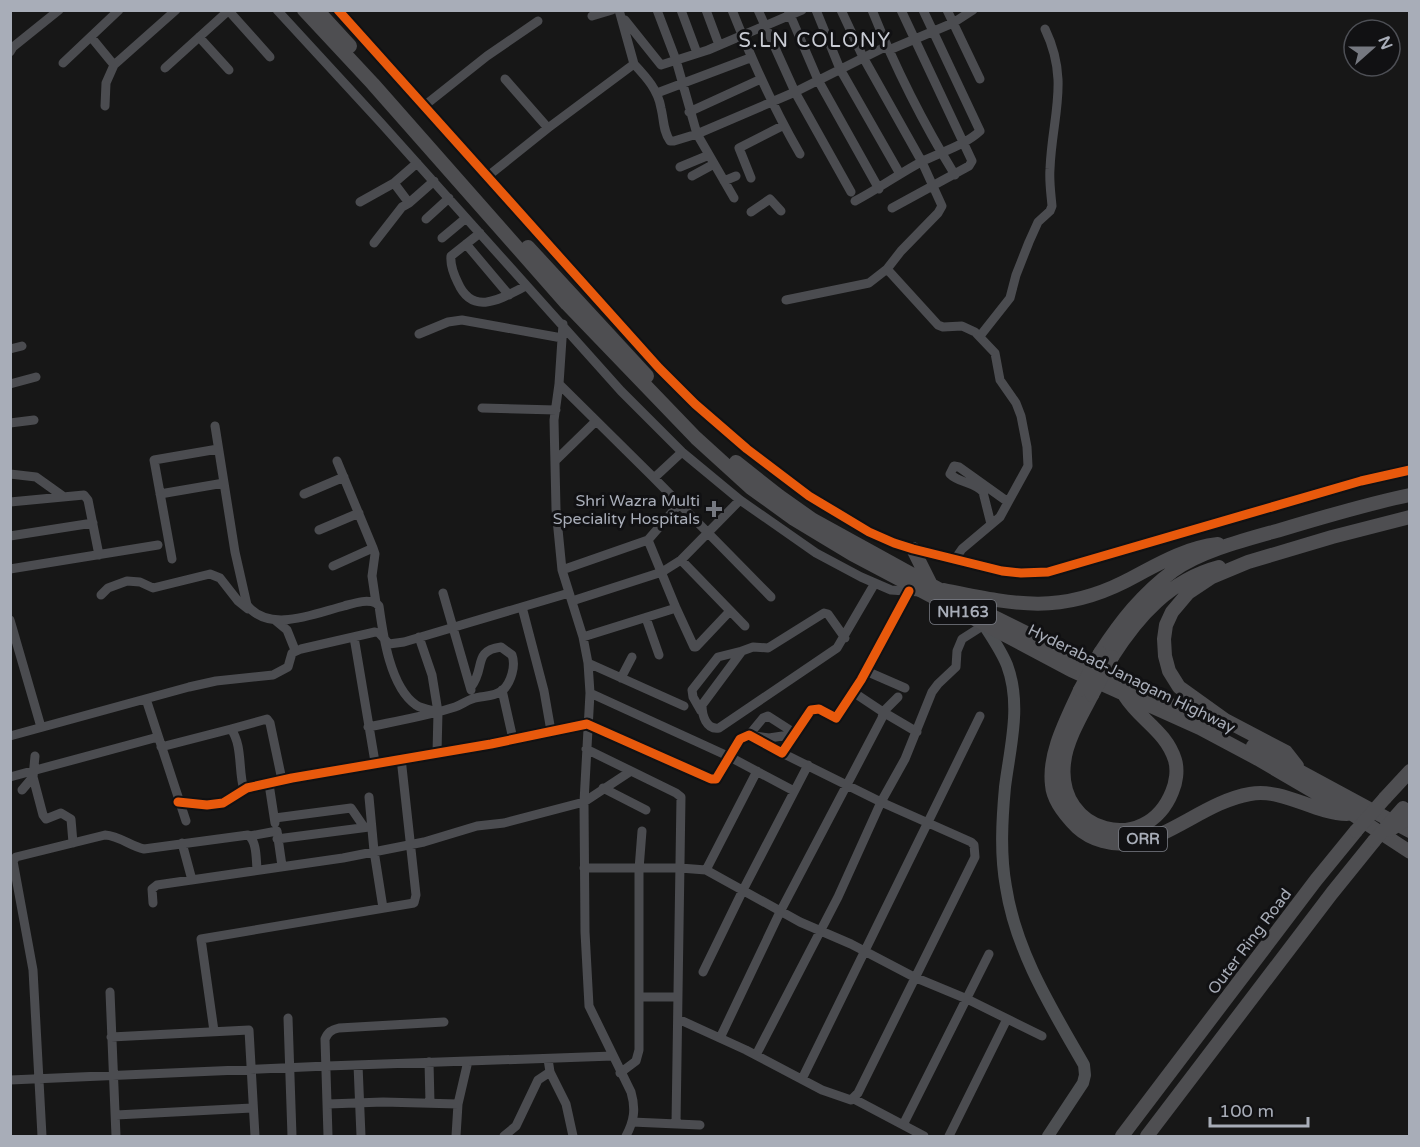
<svg xmlns="http://www.w3.org/2000/svg" width="1420" height="1147" viewBox="0 0 1420 1147" font-family="'Varela Round',sans-serif">
  <rect width="100%" height="100%" fill="#171717"/>
  <g fill="none" stroke-linecap="round" stroke-linejoin="round">
    <!-- minor -->
    <path stroke="#4b4c50" stroke-width="9" d="M228 10 270 57
      M277 10 381 123 621 391 682 452 740 500 816 553 861 577 891 590 920 592
      M338 10 659 368 695 404 747 449 809 496 869 532 894 543 913 549 1002 571 1021 573 1048 572 1361 481 1410 470
      M657 10 676 60 697 134 734 198
      M681 10 697 53
      M706 10 719 45
      M732 10C752 60 773 108 800 154
      M758 10 795 92 851 192
      M788 10 818 80 879 189
      M816 10 840 69 900 174
      M872 10C895 67 923 123 955 175
      M947 10 980 79
      M592 16 612 10
      M625 20 661 65 708 50 802 10
      M91 37 114 65
      M199 37 229 70
      M889 50 953 23 973 10
      M10 52 13 47 59 10
      M63 63 119 10
      M634 64C647 78 658 90 661 108 664 120 663 131 670 141H674L697 134 795 92 887 46
      M165 68 228 11
      M505 79 548 128
      M657 93 750 58
      M105 106 106 83 114 65 176 10
      M424 106 487 56 538 21
      M689 112 761 79
      M680 167 709 155
      M488 176 548 128 634 64 619 10
      M692 176 714 164
      M751 178 739 148 784 125
      M724 181 736 176
      M394 183 409 203
      M855 201C878 189 900 173 923 161 942 152 965 145 980 131L923 10
      M360 202 394 183 417 163
      M892 208 969 166 972 161 901 10
      M751 212 770 199 781 211
      M426 219 449 198
      M480 233 451 256C450 265 454 275 458 283 473 317 502 298 526 286
      M442 238 466 218
      M374 243 402 207 409 203 434 181
      M466 244 509 295
      M887 269 938 325 943 327 962 326 975 332 995 353 1000 380 1016 403 1021 416 1027 447 1028 466 1000 517 962 549 955 559
      M786 300 869 283 887 269 901 251 938 213 942 206 922 162 863 57 841 10
      M563 324 559 384 554 420 556 509 562 570 583 637 588 663 590 693 584 802 585 932 589 1006 631 1092C636 1109 634 1121 626 1136
      M419 334 448 322 462 320 562 338
      M980 336 1010 298 1016 275 1029 242 1038 222 1050 211 1052 206C1051 194 1049 181 1050 169 1052 116 1070 81 1045 29
      M10 349 22 346
      M10 384 36 377
      M559 384 654 478 682 452
      M482 408 556 410
      M10 423 34 420
      M215 426 235 552 247 605C269 634 316 613 344 606 355 603 366 599 376 603L379 606C383 635 390 687 416 705 422 709 431 710 438 712
      M337 461 373 548 375 554 372 576 376 603
      M555 461 596 421
      M10 474 36 477 64 497
      M654 478 771 597
      M160 494 224 483
      M304 494 344 477
      M10 502 84 495 88 500 99 555
      M991 524 983 492C974 482 959 483 950 474L954 466 959 467 1008 502
      M319 530 359 513
      M10 536 93 523
      M648 540 680 503
      M172 559 154 460 218 449
      M681 560 745 626
      M333 566 373 548
      M10 569 158 545
      M562 570 648 540 676 608 583 637
      M443 593 471 690
      M101 595 108 588 127 581 140 582 153 588 210 574 220 578 238 601 248 609
      M572 601 662 572 681 560 740 500
      M522 607 544 691 551 731
      M676 608 694 647H696L730 611
      M646 618 659 655
      M10 620 41 727
      M275 620 287 630 295 650
      M354 637 375 762
      M419 637 432 675 438 712 437 753
      M845 638 828 614 824 613 768 648 753 647 742 651 702 705C702 715 706 730 719 728L837 648 875 583
      M588 663 684 706
      M866 671 905 688
      M621 678 632 657
      M502 690 513 739
      M590 693 730 757 794 791
      M898 697 883 712 917 732
      M146 699 186 821
      M701 711 693 697 692 690 718 657 742 651
      M368 727C397 721 427 716 455 707 461 705 466 701 472 699 482 695 493 698 503 690 511 682 516 666 512 655L501 647C472 651 486 668 471 687
      M231 729 267 719 270 723 282 780
      M749 735 763 718 768 716 796 734
      M10 736 189 687 216 681 273 675 288 667 292 653 301 649 375 632 379 633 389 644 404 642 569 593
      M755 736 769 738 796 734
      M161 747 231 729C243 746 238 771 244 790
      M586 749 676 793 681 797 676 1124
      M35 756 33 777 43 815 46 819 61 813 71 819 73 843
      M10 777 158 737
      M269 784 275 823
      M603 788 646 810
      M22 790 33 777
      M369 797 374 851 383 908
      M178 802 207 805 223 803 247 788 292 778 491 744 587 724 711 779H716L740 739 749 735 782 753 811 710 819 709 836 718 861 680 909 591
      M275 818 351 808 364 827
      M250 836 277 831 282 866
      M277 839 369 827
      M182 843 192 880
      M584 868H680L706 870 800 922 851 944 914 977 967 999 1042 1036
      M706 870 757 771
      M153 903 152 889 157 885 343 858 424 842 477 826 504 823 584 802 631 771
      M703 972 743 890 808 765
      M110 992 116 1136
      M639 997H678
      M288 1018 292 1136
      M678 1019 746 1050 822 1090 851 1100 858 1093 975 857 974 845 971 842 881 802 782 753
      M214 1031 201 939 414 903 416 895 401 758
      M111 1037 249 1030 255 1136
      M720 1038 780 912 882 718 883 712 853 692
      M756 1055 838 897 881 802 905 759 932 692 938 684 956 667 957 651 962 639 984 625
      M548 1059 550 1072 566 1104 573 1136
      M429 1062 430 1103
      M358 1065 361 1136
      M620 1073 636 1061 639 1050V869L642 831
      M802 1079 980 716
      M10 1080 327 1066 613 1056
      M854 1099 924 1136
      M328 1104 383 1102 458 1104
      M116 1115 252 1108
      M632 1122 700 1125
      M903 1125 989 954
      M42 1136 33 970 13 861 16 857 105 835C120 836 130 846 144 849L248 835C257 841 256 859 257 869
      M328 1136 325 1039C328 1032 331 1030 339 1028L444 1022
      M456 1136 458 1104 468 1061
      M504 1136 516 1126 538 1080 550 1072
      M949 1136 1007 1019"/>
    <!-- major -->
    <path stroke="#4d4f52" stroke-width="12" d="M982 622C991 636 1001 650 1007 665 1022 705 1010 747 1005 787 1002 820 1000 854 1006 887 1016 952 1052 1009 1084 1065L1085 1075 1083 1083 1048 1136"/>
    <!-- highway -->
    <path stroke="#4e4e51" stroke-width="14" d="M304 10 373 84 567 304 696 438 751 488 794 519 852 554 1071 670 1200 728 1258 759 1352 814 1410 852
      M317 10 350 46
      M528 247 647 376
      M736 462 779 496 813 520 951 596
      M913 549 931 585
      M944 590C1013 604 1058 615 1124 582 1155 566 1183 548 1218 544
      M974 607 1185 712
      M1100 653C1121 621 1142 594 1173 571 1200 551 1248 539 1280 530 1323 517 1366 504 1410 495
      M1112 657C1138 616 1170 580 1219 567
      M1080 690C1067 719 1048 753 1052 785 1053 801 1066 816 1077 827 1091 840 1113 846 1132 843 1170 838 1208 801 1250 794 1284 788 1313 813 1347 814
      M1092 695C1082 714 1066 741 1064 763 1056 833 1146 857 1172 792 1176 783 1178 770 1175 760 1166 731 1140 720 1125 696
      M1253 746 1410 831
      M1297 766 1286 752 1225 720 1179 687 1169 671 1165 656 1164 639 1166 625 1172 612 1188 593 1212 577 1248 562 1332 537 1410 517
      M1385 798 1410 771
      M1122 1136 1316 880 1356 831
      M1147 1136 1332 893 1374 841"/>
    <!-- highway-bridge -->
    <path stroke="#4e4e51" stroke-width="14" d="M1080 690 1100 653
      M1092 695 1112 657
      M1390 830 1410 817
      M1356 831 1385 798
      M1374 841 1403 808"/>
    <!-- cycleway casing -->
    <g stroke="#111113" stroke-width="13">
      <path id="cycleway" d="M338 10 659 368 695 404 747 449 809 496 869 532 894 543 913 549 1002 571 1021 573 1048 572 1361 481 1410 470
        M178 802 207 805 223 803 247 788 292 778 491 744 587 724 711 779H716L740 739 749 735 782 753 811 710 819 709 836 718 861 680 909 591"/>
    </g>
    <!-- cycleway -->
    <use href="#cycleway" stroke="#e8590c" stroke-width="9"/>
  </g>
  <!-- markers -->
  <path fill="#757880" stroke="#111113" stroke-width="2" d="M711 500h6v6h6v6h-6v6h-6v-6h-6v-6h6z"/>
  <g text-anchor="middle" stroke-width="6" stroke-linejoin="round" paint-order="stroke">
    <!-- shield labels -->
    <g fill="#111113" stroke="#7b7e86" stroke-width="1.5">
      <rect x="930" y="600" width="66" height="24" rx="4.5"/>
      <rect x="1119" y="827" width="48" height="24" rx="4.5"/>
    </g>
    <g font-size="15" font-weight="bold" fill="#a8adb8">
      <text x="963" y="617">NH163</text>
      <text x="1143" y="844">ORR</text>
    </g>
    <!-- poi labels -->
    <g font-size="16" fill="#a8adb8" stroke="#111113" text-anchor="end">
      <text x="700" y="506">Shri Wazra Multi<tspan x="700" dy="18">Speciality Hospitals</tspan></text>
    </g>
    <!-- street labels -->
    <g font-size="16" fill="#a8adb8" stroke="#111113">
      <text transform="translate(1132 678) rotate(26)" y="6">Hyderabad-Janagam Highway</text>
      <text transform="translate(1249 941) rotate(-53)" y="6">Outer Ring Road</text>
    </g>
    <!-- quarter labels -->
    <g font-size="20" letter-spacing="1.5" fill="#c9ccd4" stroke="#111113">
      <text x="815" y="47">S.LN COLONY</text>
    </g>
  </g>
  <!-- border -->
  <rect width="1420" height="1147" fill="none" stroke="#a8adb8" stroke-width="24"/>
  <!-- north arrow -->
  <g transform="translate(1372 48) rotate(69)"><circle r="28" fill="#111113" stroke="#4d4f55" stroke-width="1.5"/>
  <path d="M0-4.5L10 22L0 15L-10 22Z" fill="#757880"/>
  <text y="-9" font-size="16" font-weight="bold" text-anchor="middle" fill="#a8adb8">N</text>
  </g>
  <!-- scale -->
  <path d="M1210 1117v9h98v-9" fill="none" stroke="#a8adb8" stroke-width="3"/>
  <text x="1219" y="1117" font-size="18" fill="#a8adb8" stroke="#111113" stroke-width="4.5" paint-order="stroke">100 m</text>
</svg>
